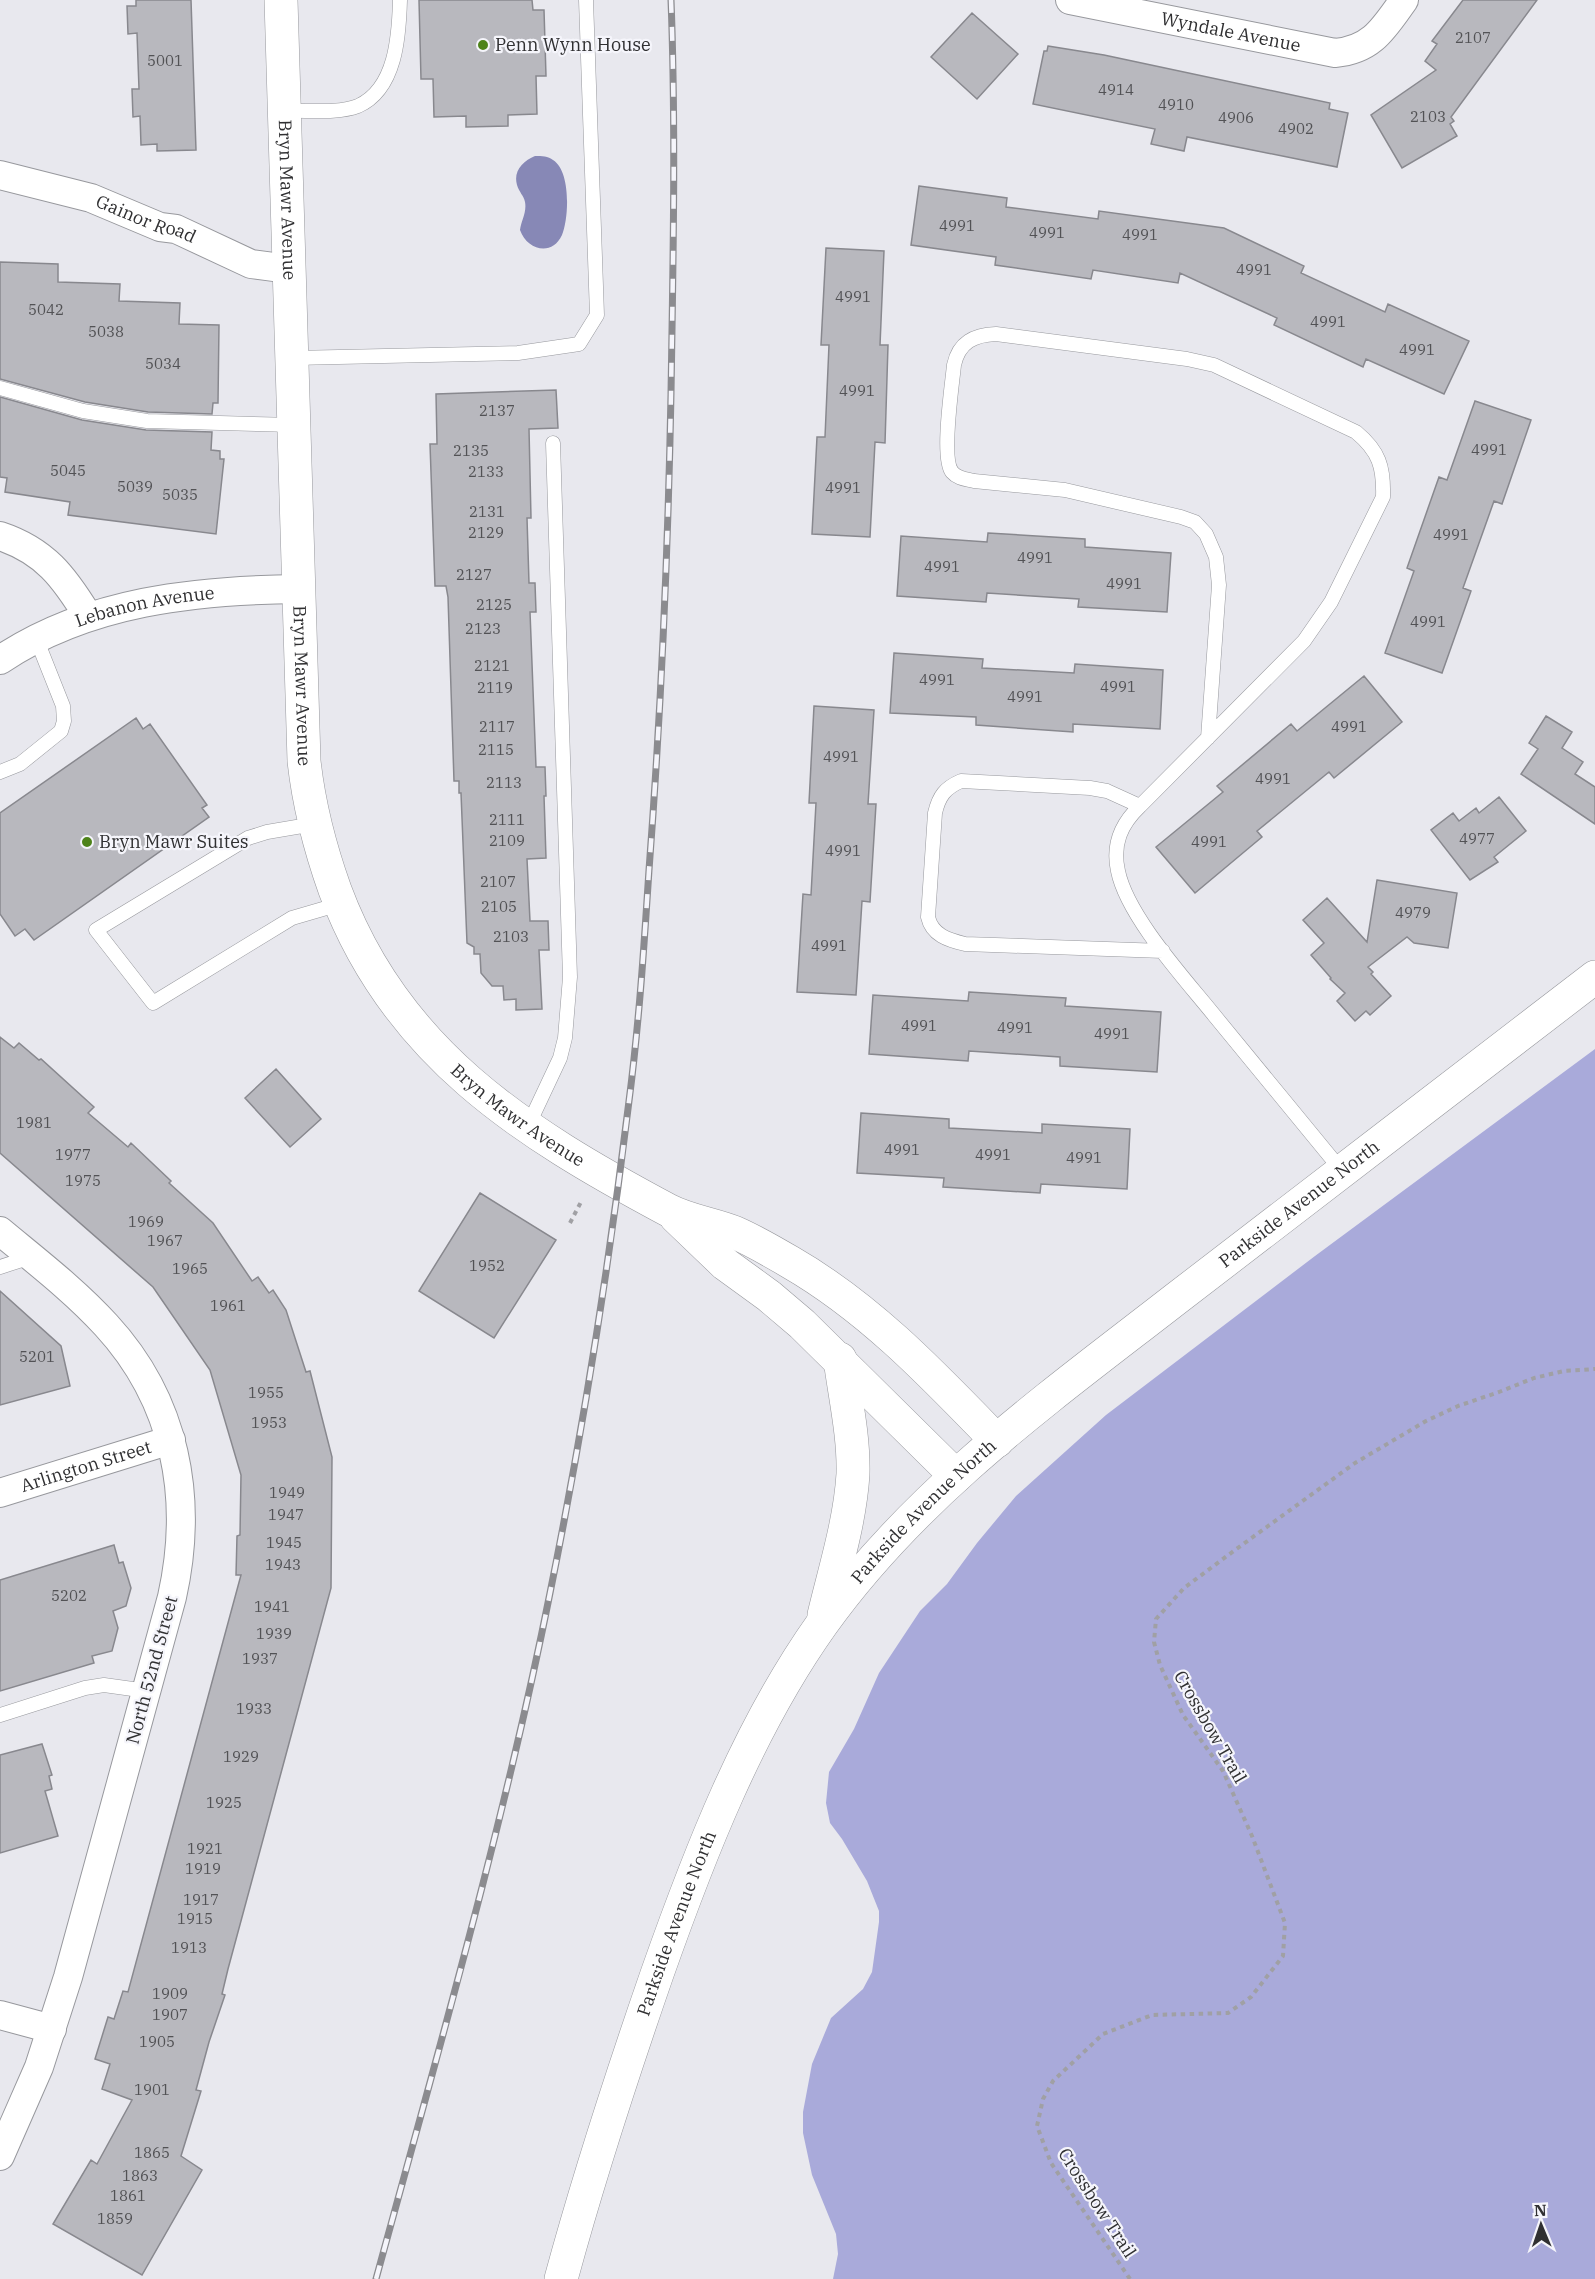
<svg xmlns="http://www.w3.org/2000/svg" width="1595" height="2279" viewBox="0 0 1595 2279" font-family="'IBM Plex Serif',serif">
  <rect width="100%" height="100%" fill="#e8e8ee"/>
  <!-- forest -->
  <path fill="#a9aada" d="M1595 1049V2279H833L838 2254 836 2234 812 2175 803 2133V2112L812 2064 831 2018 863 1989 872 1972 879 1922V1911L867 1881 842 1839 830 1823 826 1803 829 1772 854 1729 879 1673 920 1611 947 1584 977 1543 1016 1496 1106 1415 1315 1256Z"/>
  <!-- water -->
  <path fill="#8788b6" d="M535 156C542 156 548 156 553 160 571 171 569 218 562 235 552 257 527 250 520 230 521 221 527 212 525 202 524 196 519 192 517 185 513 171 523 161 535 156Z"/>
  <!-- building -->
  <path fill="#b8b8be" stroke="#88888e" stroke-width="1.5" d="M136 0H191L196 150 157 151V144L141 145 140 116 133 117 132 89H139L137 33 128 34 127 6H136Z
    M419 0H532L533 10H544L546 76H536L537 114 508 115V126L466 127V116L434 117 433 79H421Z
    M1463 0H1537L1451 117 1454 121 1450 124 1457 136 1402 168 1371 115 1436 70 1425 61 1437 44 1432 41Z
    M972 13 1018 54 977 99 931 57Z
    M1048 46 1104 55 1330 103 1329 109 1348 113 1337 167 1187 137 1184 151 1151 144 1155 129 1033 104 1044 51H1047Z
    M919 186 1007 198 1006 207 1098 219 1099 211 1224 228 1304 266 1301 273 1385 312 1388 304 1469 341 1444 394 1366 359 1363 367 1274 325 1277 318 1180 273 1178 283 1093 270 1091 279 995 265 996 257 911 245Z
    M826 248 884 251 880 345H888L885 443 875 442 870 537 812 534 817 437H825L829 345H821Z
    M0 262 58 264V282L120 284 119 301 180 303 179 324 219 325 218 403H213L212 414 148 412 85 402 0 379Z
    M556 390 558 428 529 429 531 518H527L529 583H535L536 612H530L536 767H545L546 796H544L546 858 527 859 530 921H548L549 950H539L542 1009 516 1010V999L504 1000 503 986H492L481 973 480 954H474V947L467 943 461 793H459V781H454L448 597 446 586H435L430 444H437L436 394Z
    M0 397 82 420 146 430 212 432 211 450 220 451V459H224L216 534 68 515 70 502 5 492 7 478 0 477Z
    M1475 401 1531 420 1502 504 1494 501 1463 588 1471 591 1442 673 1385 653 1414 571 1407 568 1439 477 1447 480Z
    M988 533 1085 539V547L1171 553 1167 612 1078 607 1079 599 987 593 986 602 897 596 901 536 987 542Z
    M894 653 983 659 982 668 1074 673 1075 664 1163 670 1160 729 1073 724V732L976 725V717L890 713Z
    M1364 676 1402 722 1334 778 1329 772 1257 831 1262 837 1195 893 1156 847 1223 792 1217 786 1291 724 1297 731Z
    M814 706 874 710 868 804H876L870 902 862 901 856 995 797 992 803 894 811 895 816 803H809Z
    M1546 716 1572 732 1562 748 1583 762 1575 774 1595 787V824L1521 774 1538 749 1529 743Z
    M136 718 143 729 150 724 207 805 202 808 209 817 34 940 25 929 15 936 0 914V813Z
    M1499 797 1526 831 1494 857 1498 862 1470 880 1431 830 1453 813 1459 821 1476 808 1479 813Z
    M1377 880 1457 893 1448 948 1414 943 1407 937 1368 967 1373 972 1371 974 1391 996 1370 1015 1366 1011 1355 1021 1337 1001 1345 993 1330 979 1331 978 1311 955 1324 943 1303 920 1327 898 1367 942Z
    M969 992 1066 998 1065 1006 1161 1012 1157 1072 1060 1066V1057L969 1051 968 1061 869 1054 873 995 968 1001Z
    M0 1037 14 1048 19 1043 39 1060 41 1059 94 1107 88 1113 128 1147 131 1143 171 1181 169 1183 213 1223 252 1281 258 1277 269 1293 273 1290 286 1310 306 1372 310 1371 332 1457 331 1588 228 1969 222 1994 225 1995 209 2042 196 2090 201 2091 181 2156 202 2170 142 2275 53 2224 91 2160 97 2164 132 2100 102 2089 110 2064 95 2059 108 2017 114 2019 123 1991 128 1992 241 1575H236L237 1536 240 1535 241 1475 210 1370 153 1287 0 1153Z
    M276 1069 321 1119 290 1147 245 1098Z
    M861 1113 949 1119V1128L1042 1133V1124L1130 1129 1127 1189 1041 1184 1040 1193 943 1187 944 1178 857 1173Z
    M480 1193 556 1240 494 1338 419 1291Z
    M0 1291 61 1346 70 1386 0 1405Z
    M114 1545 119 1563 123 1562 131 1588 126 1606 113 1611 118 1628 112 1651 92 1656 94 1663 0 1691V1580Z
    M42 1744 52 1775 49 1776 52 1789 45 1791 58 1836 0 1853V1755Z"/>
  <g fill="none" stroke-linecap="round" stroke-linejoin="round">
    <!-- lane casing -->
    <g stroke="#97989d" stroke-width="15">
      <path id="lane" d="M284 111C307 110 337 114 358 106 396 89 399 36 400 0
        M293 358 518 353 579 344 597 315 586 0
        M0 388 83 411 147 421 294 425
        M1208 738 1219 585 1216 557 1206 534 1195 522 1181 517 1065 490 974 481C966 479 958 479 952 472 941 458 952 386 954 365 959 342 974 335 996 334L1187 359 1214 365 1356 432C1379 451 1384 467 1383 497L1331 602 1304 641 1140 806C1121 824 1112 844 1118 871 1127 916 1185 979 1214 1015 1257 1067 1299 1119 1342 1171
        M0 772 20 764 61 731 64 721 63 706 36 638
        M1140 806 1107 791 1090 788 961 781C945 788 939 796 935 813L928 917C932 935 948 940 965 944L1163 951
        M314 824 267 832 248 838 96 930 153 1003 292 918 340 904
        M528 1126 560 1058 565 1038 570 977 553 443
        M0 1267 31 1257
        M0 1715 85 1688 104 1685 147 1691"/>
    </g>
    <!-- street casing -->
    <g stroke="#97989d" stroke-width="30">
      <g id="street">
        <path id="s1" d="M1070 0 1335 53C1372 50 1384 28 1404 0"/>
        <path id="s2" d="M0 175 91 198 160 227 176 229 251 264 289 269"/>
        <path d="M0 536C45 551 64 577 88 616"/>
        <path id="s3" d="M0 660C88 601 196 590 299 589"/>
        <path d="M0 1231C36 1261 74 1290 106 1325 176 1401 194 1498 172 1597L68 1977 39 2067 0 2156"/>
        <path id="s4" d="M0 1493 171 1440"/>
        <path d="M0 2015 52 2029"/>
      </g>
    </g>
    <!-- secondary casing -->
    <g stroke="#97989d" stroke-width="34">
      <g id="secondary">
        <path id="s5" d="M281 0 304 761C309 806 320 848 335 890 395 1052 522 1132 668 1210 689 1221 714 1224 736 1233 754 1241 773 1252 790 1262 870 1308 934 1376 997 1441"/>
        <path d="M676 1217 725 1264 769 1296 802 1324 956 1476"/>
        <path d="M824 1615C835 1569 850 1522 853 1474 854 1436 845 1397 840 1359"/>
        <path id="s6" d="M561 2279C589 2176 622 2075 657 1974 699 1855 748 1728 822 1624 916 1492 1051 1396 1177 1298 1316 1191 1456 1084 1595 977"/>
      </g>
    </g>
    <!-- path -->
    <path stroke="#a0a0a4" stroke-width="4" stroke-dasharray="4.5 4.5" stroke-linecap="butt" d="M570 1223 582 1200
      M1130 2279 1051 2163 1037 2126 1043 2099 1053 2081 1103 2034 1152 2015 1228 2013 1251 1997 1283 1956 1285 1923 1252 1836 1223 1771 1183 1715 1160 1665 1154 1642 1156 1619 1184 1588 1235 1550 1355 1463 1426 1421 1458 1406 1499 1392 1534 1378 1564 1371 1595 1369"/>
    <!-- lane -->
    <use href="#lane" stroke="#fff" stroke-width="14"/>
    <!-- street -->
    <use href="#street" stroke="#fff" stroke-width="28"/>
    <!-- secondary -->
    <use href="#secondary" stroke="#fff" stroke-width="33"/>
    <!-- rail casing -->
    <g stroke="#8b8b8f" stroke-width="7">
      <path id="rail" d="M376 2279C438 2052 504 1824 550 1593 583 1430 609 1266 629 1101 639 1024 644 947 649 870 661 711 668 553 671 394 673 263 676 132 671 0"/>
    </g>
    <!-- rail -->
    <use href="#rail" stroke="#f5f5fb" stroke-width="4.5" stroke-dasharray="14" stroke-linecap="butt"/>
  </g>
  <!-- markers -->
  <g fill="#4e831a" stroke="#f5f5fb" stroke-width="2">
    <circle cx="483" cy="45" r="6"/>
    <circle cx="87" cy="842" r="6"/>
  </g>
  <g text-anchor="middle" stroke-width="4.5" stroke-linejoin="round" paint-order="stroke">
    <!-- number labels -->
    <g font-size="15" fill="#525255">
      <text x="1473" y="43">2107</text>
      <text x="165" y="66">5001</text>
      <text x="1116" y="95">4914</text>
      <text x="1176" y="110">4910</text>
      <text x="1428" y="122">2103</text>
      <text x="1236" y="123">4906</text>
      <text x="1296" y="134">4902</text>
      <text x="957" y="231">4991</text>
      <text x="1047" y="238">4991</text>
      <text x="1140" y="240">4991</text>
      <text x="1254" y="275">4991</text>
      <text x="853" y="302">4991</text>
      <text x="46" y="315">5042</text>
      <text x="1328" y="327">4991</text>
      <text x="106" y="337">5038</text>
      <text x="1417" y="355">4991</text>
      <text x="163" y="369">5034</text>
      <text x="857" y="396">4991</text>
      <text x="497" y="416">2137</text>
      <text x="1489" y="455">4991</text>
      <text x="471" y="456">2135</text>
      <text x="68" y="476">5045</text>
      <text x="486" y="477">2133</text>
      <text x="135" y="492">5039</text>
      <text x="843" y="493">4991</text>
      <text x="180" y="500">5035</text>
      <text x="487" y="517">2131</text>
      <text x="486" y="538">2129</text>
      <text x="1451" y="540">4991</text>
      <text x="1035" y="563">4991</text>
      <text x="942" y="572">4991</text>
      <text x="474" y="580">2127</text>
      <text x="1124" y="589">4991</text>
      <text x="494" y="610">2125</text>
      <text x="1428" y="627">4991</text>
      <text x="483" y="634">2123</text>
      <text x="492" y="671">2121</text>
      <text x="937" y="685">4991</text>
      <text x="1118" y="692">4991</text>
      <text x="495" y="693">2119</text>
      <text x="1025" y="702">4991</text>
      <text x="497" y="732">2117</text>
      <text x="1349" y="732">4991</text>
      <text x="496" y="755">2115</text>
      <text x="841" y="762">4991</text>
      <text x="1273" y="784">4991</text>
      <text x="504" y="788">2113</text>
      <text x="507" y="825">2111</text>
      <text x="1477" y="844">4977</text>
      <text x="507" y="846">2109</text>
      <text x="1209" y="847">4991</text>
      <text x="843" y="856">4991</text>
      <text x="498" y="887">2107</text>
      <text x="499" y="912">2105</text>
      <text x="1413" y="918">4979</text>
      <text x="511" y="942">2103</text>
      <text x="829" y="951">4991</text>
      <text x="919" y="1031">4991</text>
      <text x="1015" y="1033">4991</text>
      <text x="1112" y="1039">4991</text>
      <text x="34" y="1128">1981</text>
      <text x="902" y="1155">4991</text>
      <text x="73" y="1160">1977</text>
      <text x="993" y="1160">4991</text>
      <text x="1084" y="1163">4991</text>
      <text x="83" y="1186">1975</text>
      <text x="146" y="1227">1969</text>
      <text x="165" y="1246">1967</text>
      <text x="487" y="1271">1952</text>
      <text x="190" y="1274">1965</text>
      <text x="228" y="1311">1961</text>
      <text x="37" y="1362">5201</text>
      <text x="266" y="1398">1955</text>
      <text x="269" y="1428">1953</text>
      <text x="287" y="1498">1949</text>
      <text x="286" y="1520">1947</text>
      <text x="284" y="1548">1945</text>
      <text x="283" y="1570">1943</text>
      <text x="69" y="1601">5202</text>
      <text x="272" y="1612">1941</text>
      <text x="274" y="1639">1939</text>
      <text x="260" y="1664">1937</text>
      <text x="254" y="1714">1933</text>
      <text x="241" y="1762">1929</text>
      <text x="224" y="1808">1925</text>
      <text x="205" y="1854">1921</text>
      <text x="203" y="1874">1919</text>
      <text x="201" y="1905">1917</text>
      <text x="195" y="1924">1915</text>
      <text x="189" y="1953">1913</text>
      <text x="170" y="1999">1909</text>
      <text x="170" y="2020">1907</text>
      <text x="157" y="2047">1905</text>
      <text x="152" y="2095">1901</text>
      <text x="152" y="2158">1865</text>
      <text x="140" y="2181">1863</text>
      <text x="128" y="2201">1861</text>
      <text x="115" y="2224">1859</text>
    </g>
    <!-- street labels -->
    <g font-size="18" fill="#303032" stroke="#f5f5fb">
      <text dy="6" stroke="none"><textPath href="#s1" startOffset="164">Wyndale Avenue</textPath></text>
      <text dy="6" stroke="none"><textPath href="#s5" startOffset="200">Bryn Mawr Avenue</textPath></text>
      <text dy="6" stroke="none"><textPath href="#s2" startOffset="153">Gainor Road</textPath></text>
      <text dy="6" stroke="none"><textPath href="#s3" startOffset="156">Lebanon Avenue</textPath></text>
      <text dy="6" stroke="none"><textPath href="#s5" startOffset="686">Bryn Mawr Avenue</textPath></text>
      <text dy="6" stroke="none"><textPath href="#s5" startOffset="1190">Bryn Mawr Avenue</textPath></text>
      <text dy="6" stroke="none"><textPath href="#s6" startOffset="1346">Parkside Avenue North</textPath></text>
      <text dy="6" stroke="none"><textPath href="#s4" startOffset="90">Arlington Street</textPath></text>
      <text dy="6" stroke="none"><textPath href="#s6" startOffset="860">Parkside Avenue North</textPath></text>
      <text transform="translate(152 1670) rotate(-75)" y="6">North 52nd Street</text>
      <text transform="translate(1210 1727) rotate(60)" y="6">Crossbow Trail</text>
      <text dy="6" stroke="none"><textPath href="#s6" startOffset="374">Parkside Avenue North</textPath></text>
      <text transform="translate(1097 2203) rotate(57)" y="6">Crossbow Trail</text>
    </g>
    <!-- poi labels -->
    <g font-size="18" fill="#303032" stroke="#f5f5fb" text-anchor="start">
      <text x="495" y="51">Penn Wynn House</text>
      <text x="99" y="848">Bryn Mawr Suites</text>
    </g>
  </g>
  <!-- north arrow -->
  <g transform="translate(1541 2225) rotate(358)" stroke="#f5f5fb" stroke-width="4.5" paint-order="stroke">
  <path d="M0-4.5L10 22L0 15L-10 22Z" fill="#303032"/>
  <text y="-9" font-size="16" font-weight="bold" text-anchor="middle" fill="#303032">N</text>
  </g>
</svg>
